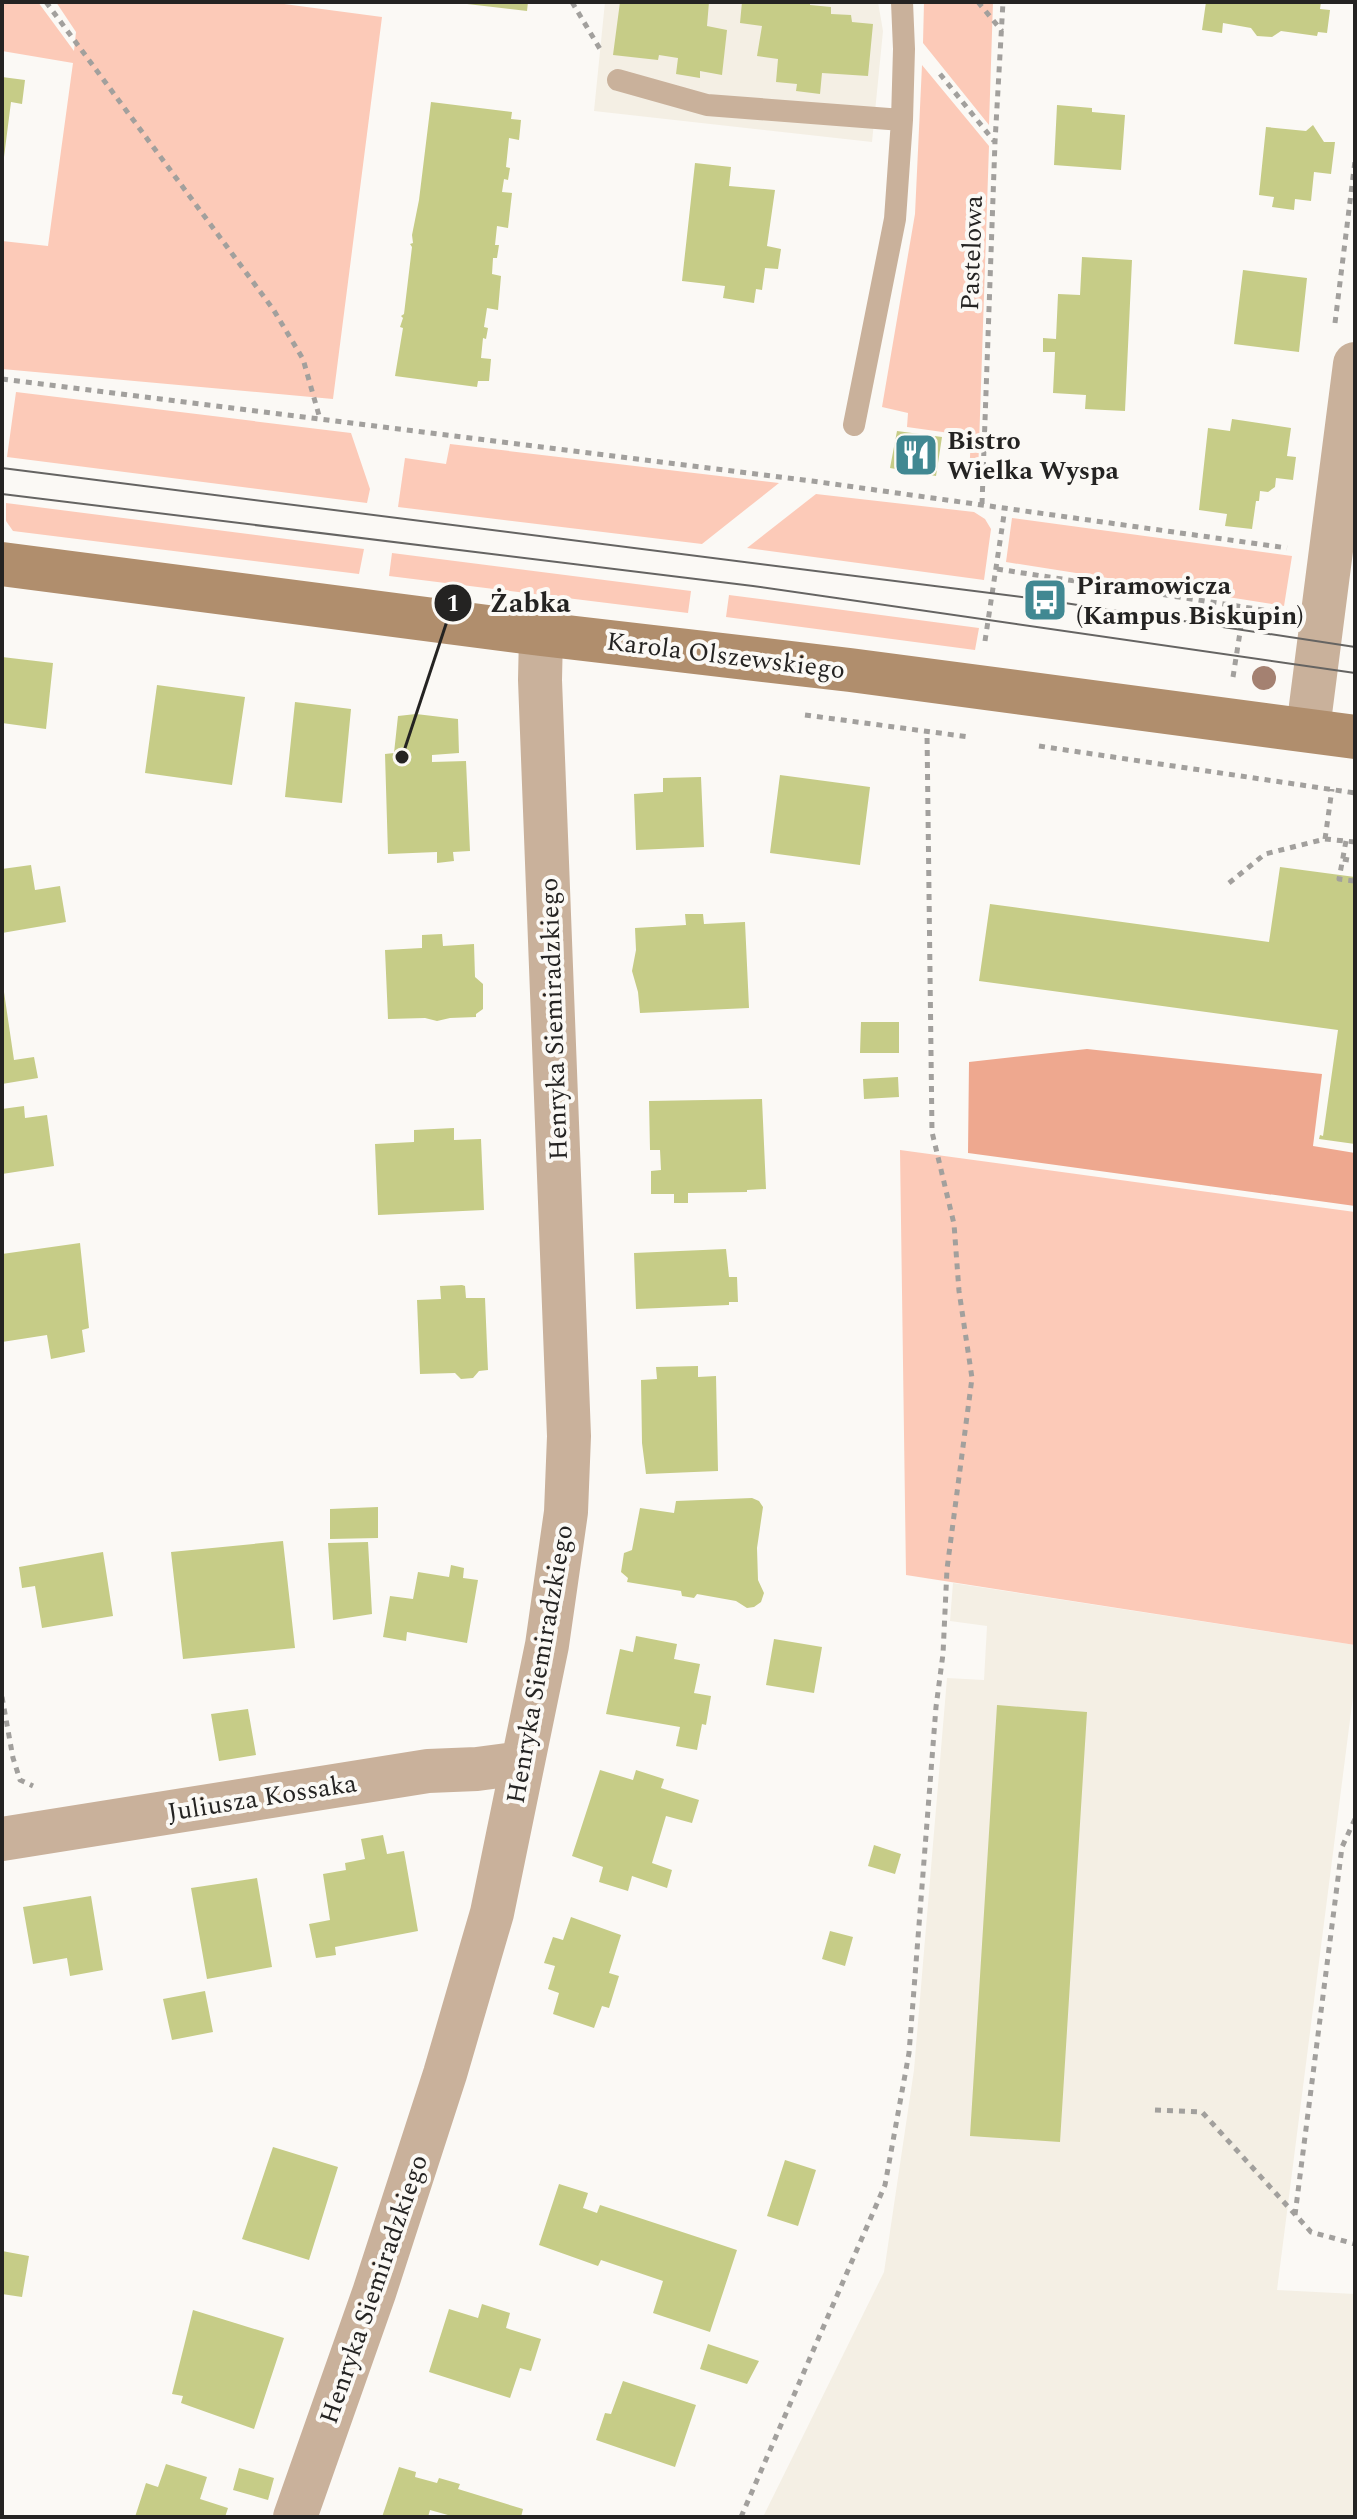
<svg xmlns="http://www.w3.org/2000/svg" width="1357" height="2519" viewBox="0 0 1357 2519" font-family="Spectral,serif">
  <rect width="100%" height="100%" fill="#fbf9f5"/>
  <!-- built -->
  <path fill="#f4efe4" d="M605 2H878L883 31 872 142 594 111Z
    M953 1583 1355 1645V1681L1277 2290 1355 2294V2517H763L884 2272 914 2070 947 1678 984 1680 987 1626 950 1621Z"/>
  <!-- green -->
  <path fill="#fccab8" d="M2 2H38L74 51 76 32 56 2H269L382 17 333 399 2 369V241L48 246 73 63 2 51Z
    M924 2H993L989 125 923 43Z
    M922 65 989 146 978 475 973 481 969 477 971 436 907 427 908 413 882 407 915 214Z
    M16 392 351 433 370 489 367 503 7 457Z
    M450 444 779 483 702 544 398 507 405 458 446 464Z
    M816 494 974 512 985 519 991 529 984 580 747 548Z
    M6 503 364 549 359 574 13 531 6 521Z
    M1012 518 1292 556 1284 606 1006 562Z
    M392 553 691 591 688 613 389 576Z
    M729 595 979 628 975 650 726 617Z
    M900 1150 1355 1212V1645L906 1575Z"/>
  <!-- forest -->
  <path fill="#eea88f" d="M1087 1049 1322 1074 1313 1146 1355 1153V1206L968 1153 969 1062Z"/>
  <!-- building -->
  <path fill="#c6cc87" d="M467 2H528L527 11 467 4Z
    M620 2H709L707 26 727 30 722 75 700 71V78L676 74 678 58 659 55 658 60 613 55Z
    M742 2H810V5L831 7V14L851 15 852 22 873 24 868 76 822 73 820 94 796 91 797 84 776 82 778 59 757 56 762 26 740 23Z
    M1206 2H1321L1320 9 1330 10 1327 33 1318 32 1317 36 1281 31 1272 37 1257 36 1251 28 1223 23 1222 33 1202 30Z
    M2 77 25 80 22 104 11 102 4 157H2Z
    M431 102 512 112 511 119 521 120 519 140 509 138 506 167 510 168 508 180 504 179 502 192 512 193 508 228 497 226 495 245H499L497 258H493L492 274 501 276 498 310 487 308 484 327 488 328 486 339 483 338 481 358 491 359 489 381H478L477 387 395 376 403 328 400 327 403 318 401 316 404 314 412 247 410 244 413 243 412 235 419 200Z
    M1057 105 1092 108V112L1125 115 1121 170 1054 165Z
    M1313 125 1324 142H1335L1331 174 1314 172 1311 201 1295 199 1294 210 1272 207 1274 197 1259 195 1266 127 1306 131Z
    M695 163 731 167 729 186 775 190 767 246 781 249 778 269 765 268 762 290 756 289 754 303 723 298 725 286 682 281Z
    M1082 257 1132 260 1125 411 1085 409 1086 395 1053 393 1055 352H1043V338L1056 339 1058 294 1080 295Z
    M1243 270 1307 278 1299 352 1234 344Z
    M1232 419 1291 428 1287 456 1296 457 1293 480 1276 478 1275 487 1268 492 1260 491 1259 501H1256L1252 529 1225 526 1227 514 1199 510 1208 428 1230 431Z
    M897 431 942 437 936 476 890 468Z
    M2 657 53 663 46 729 2 723Z
    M157 685 245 697 232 785 145 773Z
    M295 702 351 709 342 803 285 797Z
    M416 714 458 719 459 753 432 755V762L466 761 470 851 453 852 454 861 437 863V852L388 854 385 754 394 753 398 716Z
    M780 775 870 787 860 865 770 853Z
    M701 777 704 847 636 850 634 794 663 792V778Z
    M31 865 35 890 60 886 66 922 2 933V869Z
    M1280 867 1355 877V1144L1319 1139 1320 1135 1323 1136 1338 1030 979 981 990 904 1269 942Z
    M685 914H703L704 924 745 922 749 1008 640 1013 638 992 632 971 636 950 635 928 686 925Z
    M442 934 443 946 474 944 475 977 483 984V1009L476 1014V1017L450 1018 437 1021 425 1018 388 1019 385 950 422 948V935Z
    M2 992H4L14 1060 34 1057 38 1078 2 1084Z
    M861 1022H899V1053H860Z
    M898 1077 899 1097 864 1099 863 1079Z
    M762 1099 766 1189 747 1190V1192L688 1193V1203H674V1194H651V1171L661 1170 660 1150H650L649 1101Z
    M24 1106 25 1118 47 1115 54 1166 2 1174V1109Z
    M454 1128V1140L481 1139 484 1210 378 1215 375 1144 414 1142V1130Z
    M80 1243 89 1328 82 1330 85 1352 51 1359 47 1335 2 1342V1254Z
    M726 1249 729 1277H737L738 1302H729V1305L636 1309 634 1253Z
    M462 1285 465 1286 466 1298H485L488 1370 479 1371 473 1378 461 1379 455 1373 420 1374 417 1300 441 1299 440 1286Z
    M698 1366V1377L716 1376 718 1471 646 1474 642 1443 641 1380 657 1379 656 1367Z
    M752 1498 759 1501 763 1507 757 1548 758 1580 764 1593 761 1602 754 1607 747 1608 736 1601 697 1594 694 1598 682 1596 681 1591 627 1582 628 1578 621 1572 624 1553 632 1550 640 1508 674 1513 676 1501Z
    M378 1507V1538L330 1539V1509Z
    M283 1541 295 1648 183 1659 171 1552Z
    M368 1542 372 1614 333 1620 328 1543Z
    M103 1552 113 1616 42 1628 35 1586 22 1588 19 1567Z
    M451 1565 464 1568 463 1578 478 1580 467 1643 407 1632 406 1641 383 1637 390 1596 413 1599 418 1572 449 1577Z
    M636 1636 677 1644 674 1659 700 1664 694 1693 711 1696 706 1725 702 1724 697 1750 676 1746 680 1727 606 1714 620 1649 633 1652Z
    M774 1639 822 1647 814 1693 766 1685Z
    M997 1705 1087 1712 1060 2142 970 2136Z
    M248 1709 256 1755 219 1761 211 1714Z
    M600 1770 633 1780 636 1770 664 1779 661 1788 699 1800 692 1823 666 1816 652 1863 672 1870 667 1888 632 1876 628 1891 599 1882 603 1867 572 1856Z
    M383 1835 387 1854 404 1851 418 1931 335 1947 336 1955 316 1958 309 1924 330 1920 323 1874 346 1870 345 1863 365 1859 361 1839Z
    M874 1845 901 1854 895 1874 868 1866Z
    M257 1878 272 1967 207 1979 191 1888Z
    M91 1896 103 1970 70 1976 67 1958 33 1964 23 1907Z
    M571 1917 621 1935 609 1973 619 1976 609 2008 602 2006 594 2028 553 2014 559 1993 548 1989 555 1966 544 1963 553 1937 563 1940Z
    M830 1931 853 1937 845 1966 822 1959Z
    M205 1991 213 2032 172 2040 163 1999Z
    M273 2147 338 2167 309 2260 242 2239Z
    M785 2160 816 2170 798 2226 767 2216Z
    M559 2184 588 2193 583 2208 597 2213 600 2205 737 2250 710 2332 653 2313 663 2281 601 2260 598 2266 539 2245Z
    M2 2251 29 2256 22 2297 2 2294Z
    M482 2304 510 2313 506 2328 541 2339 531 2371 520 2368 510 2398 429 2372 449 2309 478 2318Z
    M193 2310 284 2338 254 2429 181 2403 183 2396 172 2394Z
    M708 2344 759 2361 747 2384 700 2369Z
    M623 2381 696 2405 675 2467 596 2440 605 2413 611 2414Z
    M166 2464 207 2477 200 2499 228 2508 225 2517H135L146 2483 158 2487Z
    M399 2467 416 2472 415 2477 437 2483 439 2478 460 2484 458 2489 523 2509 521 2517H455L430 2510 428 2517H382Z
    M239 2468 274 2478 268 2500 233 2490Z"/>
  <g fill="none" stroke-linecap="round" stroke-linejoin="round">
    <!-- path -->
    <path stroke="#a2a09d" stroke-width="5" stroke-dasharray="6 6" stroke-linecap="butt" d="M46 2 273 309 303 359 320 419
      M572 2 600 49
      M978 2 1002 31
      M940 74 994 141
      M1335 323 1355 161
      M2 379 812 481 1287 548
      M982 504 995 142 1003 2
      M997 569 1276 612
      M985 641 1005 508
      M1233 677 1244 607
      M805 715 969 737
      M1039 746 1355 793
      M1325 839 1332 789
      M1346 841 1339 879 1355 881
      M1343 859 1355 861
      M1229 883 1265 854 1325 839 1355 842
      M2 1697 13 1758 20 1780 33 1786
      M1155 2110 1202 2112 1311 2232 1355 2244
      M1295 2215 1342 1847 1355 1819
      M741 2517 885 2185 909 2053 936 1707 943 1654 947 1569 972 1378 959 1291 954 1224 932 1132 927 732"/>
    <!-- lane -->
    <path stroke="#c9b19b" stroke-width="22" d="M618 80 707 105 902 120
      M854 425 895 219 902 120 904 49 902 2"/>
    <!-- street -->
    <path stroke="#c9b19b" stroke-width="44" d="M1308 729 1355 364
      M2 1839 428 1771 477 1769 522 1763
      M295 2517 374 2293 445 2074 492 1913 547 1645 566 1512 569 1436 540 680 541 634"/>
    <!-- secondary -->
    <path stroke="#b08e6d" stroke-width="44" d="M2 564 541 634 850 670 1355 737"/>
    <!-- tram -->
    <path stroke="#656462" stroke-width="2" d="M2 468 1045 600 1355 647
      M2 494 753 586 1355 673"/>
  </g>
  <!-- trees -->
  <circle fill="#a48171" cx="1264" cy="678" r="12"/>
  <!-- icons -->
  <defs>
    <g id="restaurant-square" transform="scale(2.3)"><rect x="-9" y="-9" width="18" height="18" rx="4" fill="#418892" stroke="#fbf9f5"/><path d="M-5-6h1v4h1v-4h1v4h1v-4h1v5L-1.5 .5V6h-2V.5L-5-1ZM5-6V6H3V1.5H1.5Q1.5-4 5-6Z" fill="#fff"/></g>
    <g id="bus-square" transform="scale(2.3)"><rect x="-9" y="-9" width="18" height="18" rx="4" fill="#418892" stroke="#fbf9f5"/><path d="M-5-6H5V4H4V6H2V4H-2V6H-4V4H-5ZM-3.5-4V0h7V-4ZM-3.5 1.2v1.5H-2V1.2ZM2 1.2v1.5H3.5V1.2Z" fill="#fff"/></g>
  </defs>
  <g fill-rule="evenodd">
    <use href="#restaurant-square" x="916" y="455"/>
    <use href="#bus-square" x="1045" y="600"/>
  </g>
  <g text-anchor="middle" stroke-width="8" stroke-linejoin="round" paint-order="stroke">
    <!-- street labels -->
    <g font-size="26" fill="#242322" stroke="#fbf9f5">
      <text transform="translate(971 253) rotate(-88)" y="9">Pastelowa</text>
      <text transform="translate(726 655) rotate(7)" y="9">Karola Olszewskiego</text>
      <text transform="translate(553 1019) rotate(-92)" y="9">Henryka Siemiradzkiego</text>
      <text transform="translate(539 1664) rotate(-80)" y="9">Henryka Siemiradzkiego</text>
      <text transform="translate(262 1797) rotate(-9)" y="9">Juliusza Kossaka</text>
      <text transform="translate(373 2289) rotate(-71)" y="9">Henryka Siemiradzkiego</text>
    </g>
    <!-- poi labels -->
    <g font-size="26" font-weight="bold" fill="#242322" stroke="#fbf9f5" text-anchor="start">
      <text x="947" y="449">Bistro<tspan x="947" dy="30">Wielka Wyspa</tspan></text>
      <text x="1076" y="594">Piramowicza<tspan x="1076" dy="30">(Kampus Biskupin)</tspan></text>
    </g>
  </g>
  <!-- callouts -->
  <path fill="none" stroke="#242322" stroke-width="3" d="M402 757L453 603"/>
  <g fill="#242322" stroke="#fbf9f5" stroke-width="3">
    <circle cx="402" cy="757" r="8"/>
    <circle cx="453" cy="603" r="20"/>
  </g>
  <g font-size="24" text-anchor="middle" font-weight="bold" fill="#fff">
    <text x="453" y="611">1</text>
  </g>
  <g font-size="28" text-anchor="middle" font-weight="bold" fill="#242322" stroke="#fbf9f5" stroke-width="8" stroke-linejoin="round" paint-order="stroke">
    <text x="530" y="612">Żabka</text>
  </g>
  <!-- border -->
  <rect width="1357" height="2519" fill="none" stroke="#242322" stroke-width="8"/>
</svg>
